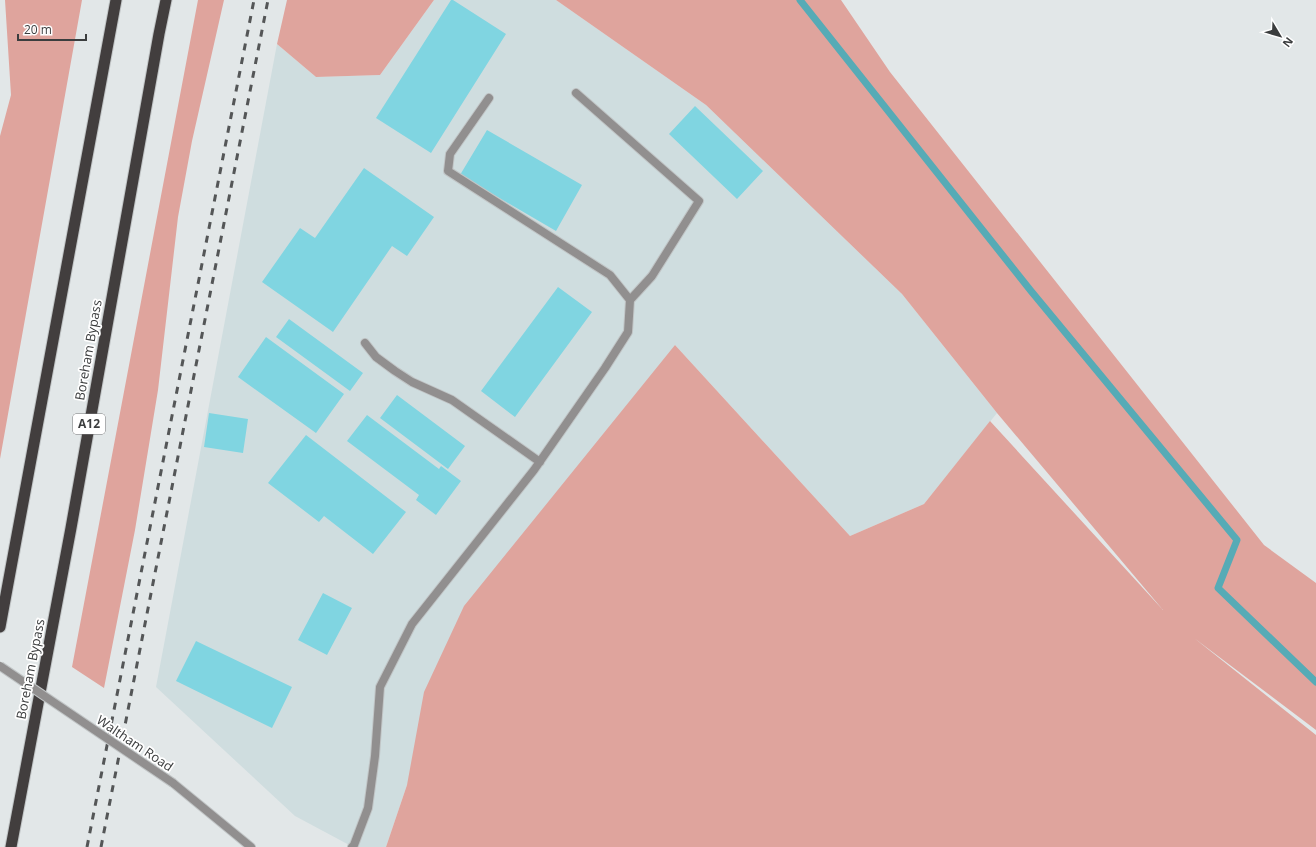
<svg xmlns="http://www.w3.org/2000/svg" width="1316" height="847" viewBox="0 0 1316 847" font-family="'Open Sans',sans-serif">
  <rect width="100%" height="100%" fill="#e2e7e8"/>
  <!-- built -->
  <path fill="#cfdddf" d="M434 0H556L706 105 902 294 997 413 924 504 850 536 675 345 407 785 386 847H353L295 816 156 687 277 44 316 77 380 75Z"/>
  <!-- green -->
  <path fill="#dfa49d" d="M5 0H82L0 459V136L11 95Z
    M198 0H224L192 141 178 217 158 390 135 530 104 688 72 667Z
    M287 0H434L380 75 316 77 277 44Z
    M556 0H841L890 72 1264 545 1316 583V730L1194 638 1316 735V847H386L407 785 424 692 464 606 675 345 850 536 924 504 990 421 1163 610 997 413 902 294 706 105Z"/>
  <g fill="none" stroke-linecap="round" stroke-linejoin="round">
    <!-- stream -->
    <path stroke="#56abb6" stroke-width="7" d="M800 0 1031 291 1237 540 1218 588 1316 682"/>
  </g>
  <!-- building -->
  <path fill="#80d5e1" d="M451 0H453L506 34 431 153 376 118Z
    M695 106 763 171 737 199 669 134Z
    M487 130 582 185 556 231 460 175Z
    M364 168 434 217 407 256 392 246 333 332 262 282 300 228 315 238Z
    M558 287 592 312 515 417 481 391Z
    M289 319 363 373 350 391 276 337Z
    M266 337 344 394 316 433 238 377Z
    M397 395 465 446 448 469 380 418Z
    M209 413 248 419 243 453 204 447Z
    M367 415 439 469 441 466 461 481 436 515 416 500 419 495 347 441Z
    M306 435 406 512 373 554 324 516 319 522 268 483Z
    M323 593 352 608 327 655 298 640Z
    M196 641 292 687 272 728 176 681Z"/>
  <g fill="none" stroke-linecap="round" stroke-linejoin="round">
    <!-- service casing -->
    <g stroke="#c1c5c6" stroke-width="10">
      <path id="service" d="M576 93 699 201 652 276 630 300
        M365 343 376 357 395 371 412 382 452 400 540 462
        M352 847 354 845 368 808 375 756 380 687 412 624 534 470 605 368 628 332 630 300 610 275 448 171 450 154 489 98"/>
    </g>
    <!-- tertiary casing -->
    <g stroke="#c1c5c6" stroke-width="10">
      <path id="tertiary" d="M173 783 251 847"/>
    </g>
    <!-- trunk casing -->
    <g stroke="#c1c5c6" stroke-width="13">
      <path id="trunk" d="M0 627 116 0
        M11 847 71 528 159 34 166 0"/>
    </g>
    <!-- service -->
    <use href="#service" stroke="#918f8f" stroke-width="8"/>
    <!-- tertiary -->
    <use href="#tertiary" stroke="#918f8f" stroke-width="8"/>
    <!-- trunk -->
    <use href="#trunk" stroke="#423e3e" stroke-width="11"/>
    <!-- rail -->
    <path stroke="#545657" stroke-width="3" stroke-dasharray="7 7" stroke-linecap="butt" d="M87 847 254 0
      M101 847 268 0"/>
    <!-- tertiary-bridge casing -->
    <g stroke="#c1c5c6" stroke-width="10" stroke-linecap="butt">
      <path id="tertiary-bridge" d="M0 666 173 783"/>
    </g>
    <!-- tertiary-bridge -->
    <use href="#tertiary-bridge" stroke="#918f8f" stroke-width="8"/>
  </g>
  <g text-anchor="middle" stroke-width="3.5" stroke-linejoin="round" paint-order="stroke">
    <!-- shield labels -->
    <rect fill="#fff" stroke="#767778" stroke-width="1" x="73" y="414" width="32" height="20" rx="3"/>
    <g font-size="12" font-weight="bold" fill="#3b3d3e">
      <text x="89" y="428">A12</text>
    </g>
    <!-- street labels -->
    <g font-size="13" fill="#3b3d3e" stroke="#fff">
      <text transform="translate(88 350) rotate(-80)" y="5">Boreham Bypass</text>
      <text transform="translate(30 669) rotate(-79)" y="5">Boreham Bypass</text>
      <text transform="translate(135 743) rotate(34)" y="5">Waltham Road</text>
    </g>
  </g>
  <!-- north arrow -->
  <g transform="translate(1280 36) rotate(128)" stroke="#ffffff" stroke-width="3" paint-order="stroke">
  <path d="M0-3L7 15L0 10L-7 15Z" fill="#3b3d3e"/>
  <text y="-6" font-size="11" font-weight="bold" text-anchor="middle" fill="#3b3d3e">N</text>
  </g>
  <!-- scale -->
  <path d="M18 34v6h68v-6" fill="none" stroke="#3b3d3e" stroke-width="2"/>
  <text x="24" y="34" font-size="12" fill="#3b3d3e" stroke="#ffffff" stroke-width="3" paint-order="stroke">20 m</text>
</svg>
